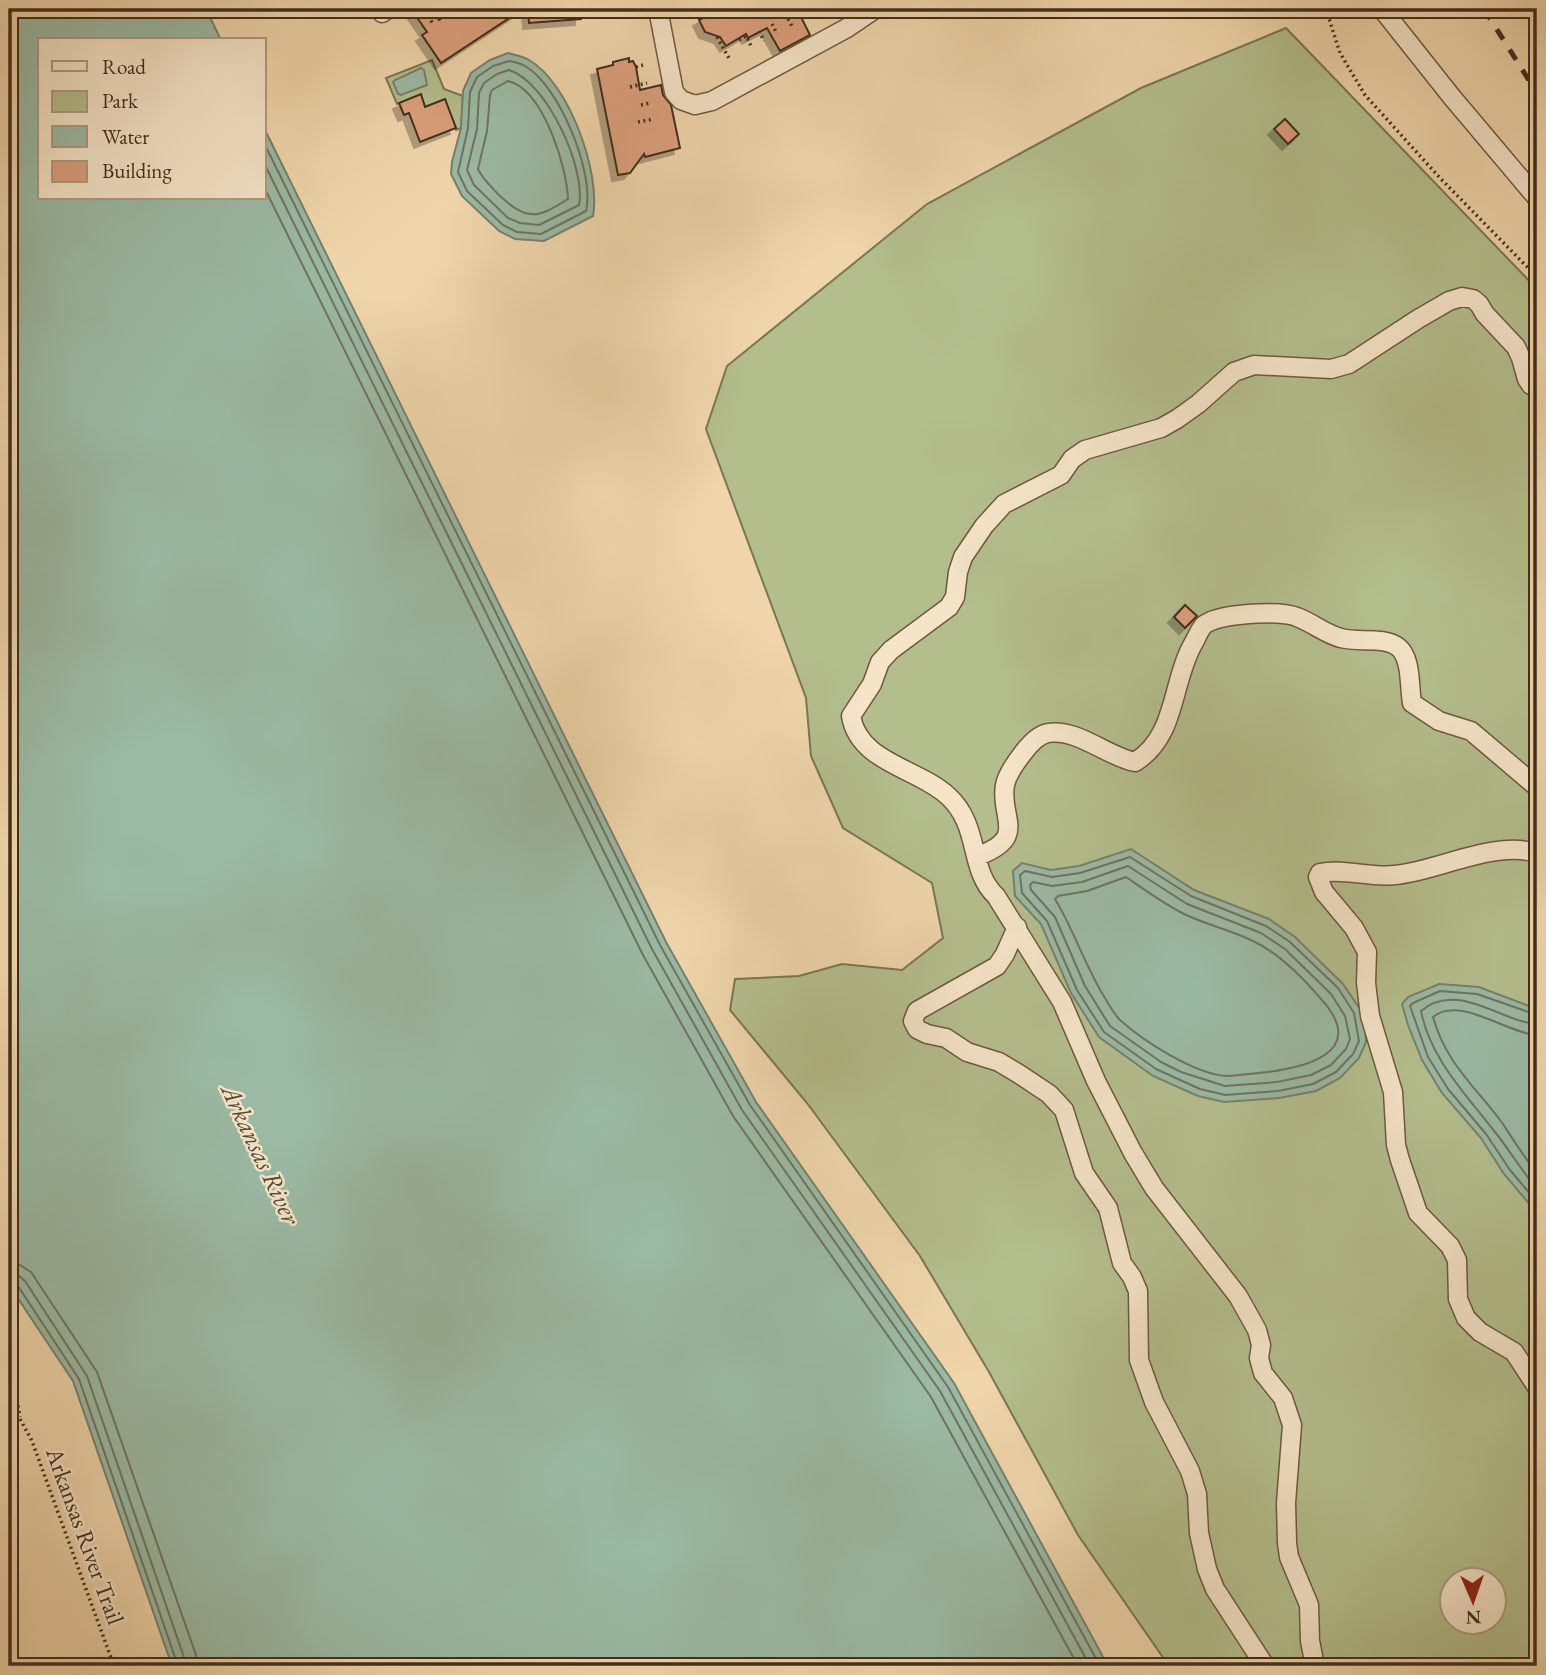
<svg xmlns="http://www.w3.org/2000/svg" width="1546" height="1675" viewBox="0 0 1546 1675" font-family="'EB Garamond',serif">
  <defs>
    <filter id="shadow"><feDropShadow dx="-6" dy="6" stdDeviation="0" flood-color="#0004"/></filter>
  </defs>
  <rect width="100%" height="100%" fill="#f0d5ab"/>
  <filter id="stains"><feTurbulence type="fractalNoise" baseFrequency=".00286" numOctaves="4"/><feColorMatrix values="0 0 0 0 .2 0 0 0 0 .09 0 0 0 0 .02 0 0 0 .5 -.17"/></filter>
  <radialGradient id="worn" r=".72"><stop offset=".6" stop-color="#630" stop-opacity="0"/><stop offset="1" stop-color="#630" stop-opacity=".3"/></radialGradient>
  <!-- green -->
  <path fill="#b4be8d" stroke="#7b7654" stroke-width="2" fill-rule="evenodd" d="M1286 28 1537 289V1666H1169L1078 1535 989 1372 920 1256 807 1103 730 1010 735 979 799 976 842 964 902 970 943 938 932 883 843 828 811 756 806 698 706 429 727 366 927 204 1141 88ZM1452 1580H1494V1622H1452Z
    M432 60 444 89 463 96 461 128 456 130 445 99 425 107 420 95 397 104 386 78Z"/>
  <!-- water -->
  <path fill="#9bb9a4" stroke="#77816e" stroke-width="2" d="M9 9H206L221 40H40V198H264V128L666 942 756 1102 954 1383 1108 1666H172L73 1381 9 1285Z
    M508 53C514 55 523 56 529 60 569 83 601 173 593 216L544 241 515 239 499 231 462 196 451 174 452 162 461 128 463 91 471 73 490 60Z
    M421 68 424 70 427 85 401 95 398 94 393 82 395 80Z
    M1131 849 1194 890 1269 919 1295 937 1343 984 1360 1009 1365 1024 1366 1042 1359 1058 1340 1078 1316 1091 1279 1098 1224 1102 1198 1096 1153 1076 1099 1037 1071 993 1041 924 1015 896 1013 871 1022 863 1051 870 1079 866Z
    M1439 984 1479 987 1537 1009V1213L1504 1174 1481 1138 1442 1093 1422 1060 1408 1025 1402 1004 1408 997Z"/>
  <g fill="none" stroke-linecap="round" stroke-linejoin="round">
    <!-- shore -->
    <path stroke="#6e7460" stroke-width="2" d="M509 61C514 62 520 63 525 66 559 85 595 173 586 211L541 234 517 232 503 225 467 191 458 172 468 128 470 92 477 77 493 66Z
      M509 70C547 82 586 168 579 205L539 225 520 223 508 218 474 185 467 170 477 129 479 93 484 83 497 74Z
      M508 81C543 89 567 167 568 199 537 219 527 221 499 195 491 186 483 180 478 169L487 131 490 95 492 90Z
      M264 143 660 945 750 1105 948 1387 1100 1666
      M264 163 652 949 742 1110 940 1391 1090 1666
      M264 187 643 955 733 1116 931 1397 1078 1666
      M1130 857 1191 896 1266 926 1290 942 1338 988 1354 1013 1359 1041 1353 1054 1336 1072 1313 1084 1278 1091 1225 1095 1200 1089 1156 1069 1104 1032 1077 990 1047 921 1022 893 1020 875 1025 871 1052 877 1080 873Z
      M1128 866 1187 904 1261 933 1285 949 1331 994 1345 1016 1350 1039 1346 1049 1331 1065 1311 1075 1277 1082 1225 1086 1181 1072 1161 1062 1110 1026 1085 986 1055 917 1031 890 1030 885 1033 882 1052 886 1082 882Z
      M1126 877C1145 890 1164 904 1184 914 1207 925 1231 930 1253 941 1279 953 1303 978 1321 999 1371 1054 1301 1069 1258 1073 1248 1074 1236 1076 1226 1076 1195 1074 1143 1041 1120 1020 1114 1014 1109 1005 1105 998 1085 966 1074 930 1055 899L1058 896 1087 891Z
      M1537 1015 1477 994 1440 991 1413 1003 1410 1006 1428 1057 1448 1089 1486 1134 1510 1170 1537 1202
      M1537 1024C1501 1022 1457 980 1421 1011 1430 1057 1463 1091 1491 1127 1508 1147 1520 1169 1537 1189
      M1537 1035C1508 1034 1460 995 1433 1017 1446 1064 1476 1087 1503 1124 1514 1141 1524 1157 1537 1173
      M9 1263 20 1265 31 1272 97 1372 196 1655 198 1666
      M9 1274 18 1275 25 1281 87 1376 187 1666
      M9 1282 18 1286 79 1379 178 1666"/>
  </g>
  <!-- building -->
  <path fill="#dc9f7d" stroke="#422e1c" stroke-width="2" filter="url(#shadow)" d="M411 9H431L439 20 456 9H523L441 63 422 35 427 32Z
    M528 9H581V19L529 23Z
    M720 9H797L810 35 780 51 767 28 748 38 746 34 726 46 720 37 705 32 699 20Z
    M629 58V62L633 61 636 67 640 90 661 85 663 95 671 105 680 148 645 157 644 154 630 173 618 175 597 69 613 65V62Z
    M421 94 425 107 445 99 456 128 420 142 409 113 404 115 399 103Z
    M1285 119 1299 134 1288 144 1274 129Z
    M1185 605 1197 616 1185 628 1174 617Z"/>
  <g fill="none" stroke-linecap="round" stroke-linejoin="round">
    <!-- minor casing -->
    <g stroke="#6e5840" stroke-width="21">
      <path id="minor" d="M658 9 674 92 681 100 695 105 712 101 847 28 875 9
        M1382 9 1451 96 1537 198
        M382 13 388 9
        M1537 853C1492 840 1439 871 1395 875 1370 878 1345 868 1320 873L1318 877 1324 892 1354 928 1367 952 1366 983 1370 1016 1393 1092 1396 1145 1400 1160 1418 1213 1450 1246 1457 1260 1458 1299 1466 1318 1480 1332 1514 1352 1537 1387
        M978 856C1029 837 999 818 1005 785 1007 774 1016 762 1023 753 1029 745 1038 735 1048 733 1077 728 1108 757 1135 762 1177 736 1171 683 1193 644 1196 639 1199 631 1203 626 1216 613 1280 610 1297 617 1313 623 1325 634 1341 638 1358 643 1383 636 1398 647 1412 658 1409 687 1412 703L1439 721 1471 731 1537 787
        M1017 927 1005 954 997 966 917 1011 913 1021 917 1029 927 1034 946 1038 967 1052 999 1062 1019 1074 1049 1094 1064 1110 1084 1173 1108 1208 1122 1263 1132 1277 1138 1291 1139 1360 1154 1402 1190 1471 1197 1494 1199 1533 1207 1569 1215 1589 1265 1666
        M1315 1666 1310 1641 1309 1605 1289 1557 1287 1543 1286 1503 1292 1425 1283 1398 1263 1373 1259 1358 1261 1345 1257 1330 1238 1296 1154 1188 1133 1153 1096 1081 1062 1002 996 896C968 870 981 826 948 796 918 768 859 763 851 716L872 684 880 662 891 650 949 607 955 597 958 572 963 557 984 526 1004 504 1061 475 1072 459 1085 450 1161 428 1177 419 1198 404 1234 372 1254 365 1331 369 1349 364 1418 319 1449 301 1462 297 1473 299 1479 304 1485 314 1516 347 1521 358 1527 379 1531 385 1537 388"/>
    </g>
    <!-- path -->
    <path stroke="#422e1c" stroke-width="3.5" stroke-dasharray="2 3.5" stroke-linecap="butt" d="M446 9 453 18
      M816 9 818 12
      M1326 9 1340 53 1365 95 1440 178 1537 277
      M428 16 433 24
      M788 19 792 26
      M772 24 777 34
      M759 31 764 41
      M717 37 730 60
      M739 40 746 36 752 48
      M636 67 643 65
      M630 87 647 83
      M641 105 650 103
      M638 122 654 119
      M9 1357 20 1417
      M9 1407 20 1419 32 1441 114 1666"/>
    <!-- minor -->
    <use href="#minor" stroke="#f5e4c8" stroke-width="18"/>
    <!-- rail -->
    <path stroke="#422e1c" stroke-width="5" stroke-dasharray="12 12" stroke-linecap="butt" d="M1484 9 1537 93"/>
  </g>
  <g text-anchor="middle" stroke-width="5" stroke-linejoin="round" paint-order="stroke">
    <!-- street labels -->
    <g font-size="24" fill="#422e1c" stroke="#f5e4c8">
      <text transform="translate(85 1536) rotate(70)" y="8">Arkansas River Trail</text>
    </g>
    <!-- water labels -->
    <g font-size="26" font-style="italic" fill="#544a37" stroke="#f5e4c8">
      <text transform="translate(261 1154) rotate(65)" y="9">Arkansas River</text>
    </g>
  </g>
  <!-- margin -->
  <rect width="1546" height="1675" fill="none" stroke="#f0d5ab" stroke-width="35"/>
  <rect x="10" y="10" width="1525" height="1654" fill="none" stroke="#422e1c" stroke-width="3.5"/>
  <rect x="18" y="18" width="1511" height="1640" fill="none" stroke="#422e1c" stroke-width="2"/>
  <!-- legend -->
  <rect x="38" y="38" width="228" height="161" fill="#f5e4c8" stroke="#ad9b83" stroke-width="2"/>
  <rect x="52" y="61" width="35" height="10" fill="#f5e4c8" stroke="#ad9b83" stroke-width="2"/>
  <text x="102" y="74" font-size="21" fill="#422e1c">Road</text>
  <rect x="52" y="91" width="35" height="21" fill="#b4be8d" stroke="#ad9b83" stroke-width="2"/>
  <text x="102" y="108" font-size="21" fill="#422e1c">Park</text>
  <rect x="52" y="126" width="35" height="21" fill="#9bb9a4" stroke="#ad9b83" stroke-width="2"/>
  <text x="102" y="144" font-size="21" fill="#422e1c">Water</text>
  <rect x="52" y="161" width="35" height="21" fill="#dc9f7d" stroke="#ad9b83" stroke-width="2"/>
  <text x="102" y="178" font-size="21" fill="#422e1c">Building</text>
  <!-- north arrow -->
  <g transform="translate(1473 1601) rotate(178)"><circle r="33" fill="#f5e4c8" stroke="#ad9b83" stroke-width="2"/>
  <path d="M0-5L12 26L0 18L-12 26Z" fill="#8f2418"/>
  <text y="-10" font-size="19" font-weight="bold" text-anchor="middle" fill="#422e1c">N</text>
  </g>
  <rect width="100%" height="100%" filter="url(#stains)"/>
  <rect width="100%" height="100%" fill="url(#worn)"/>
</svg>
